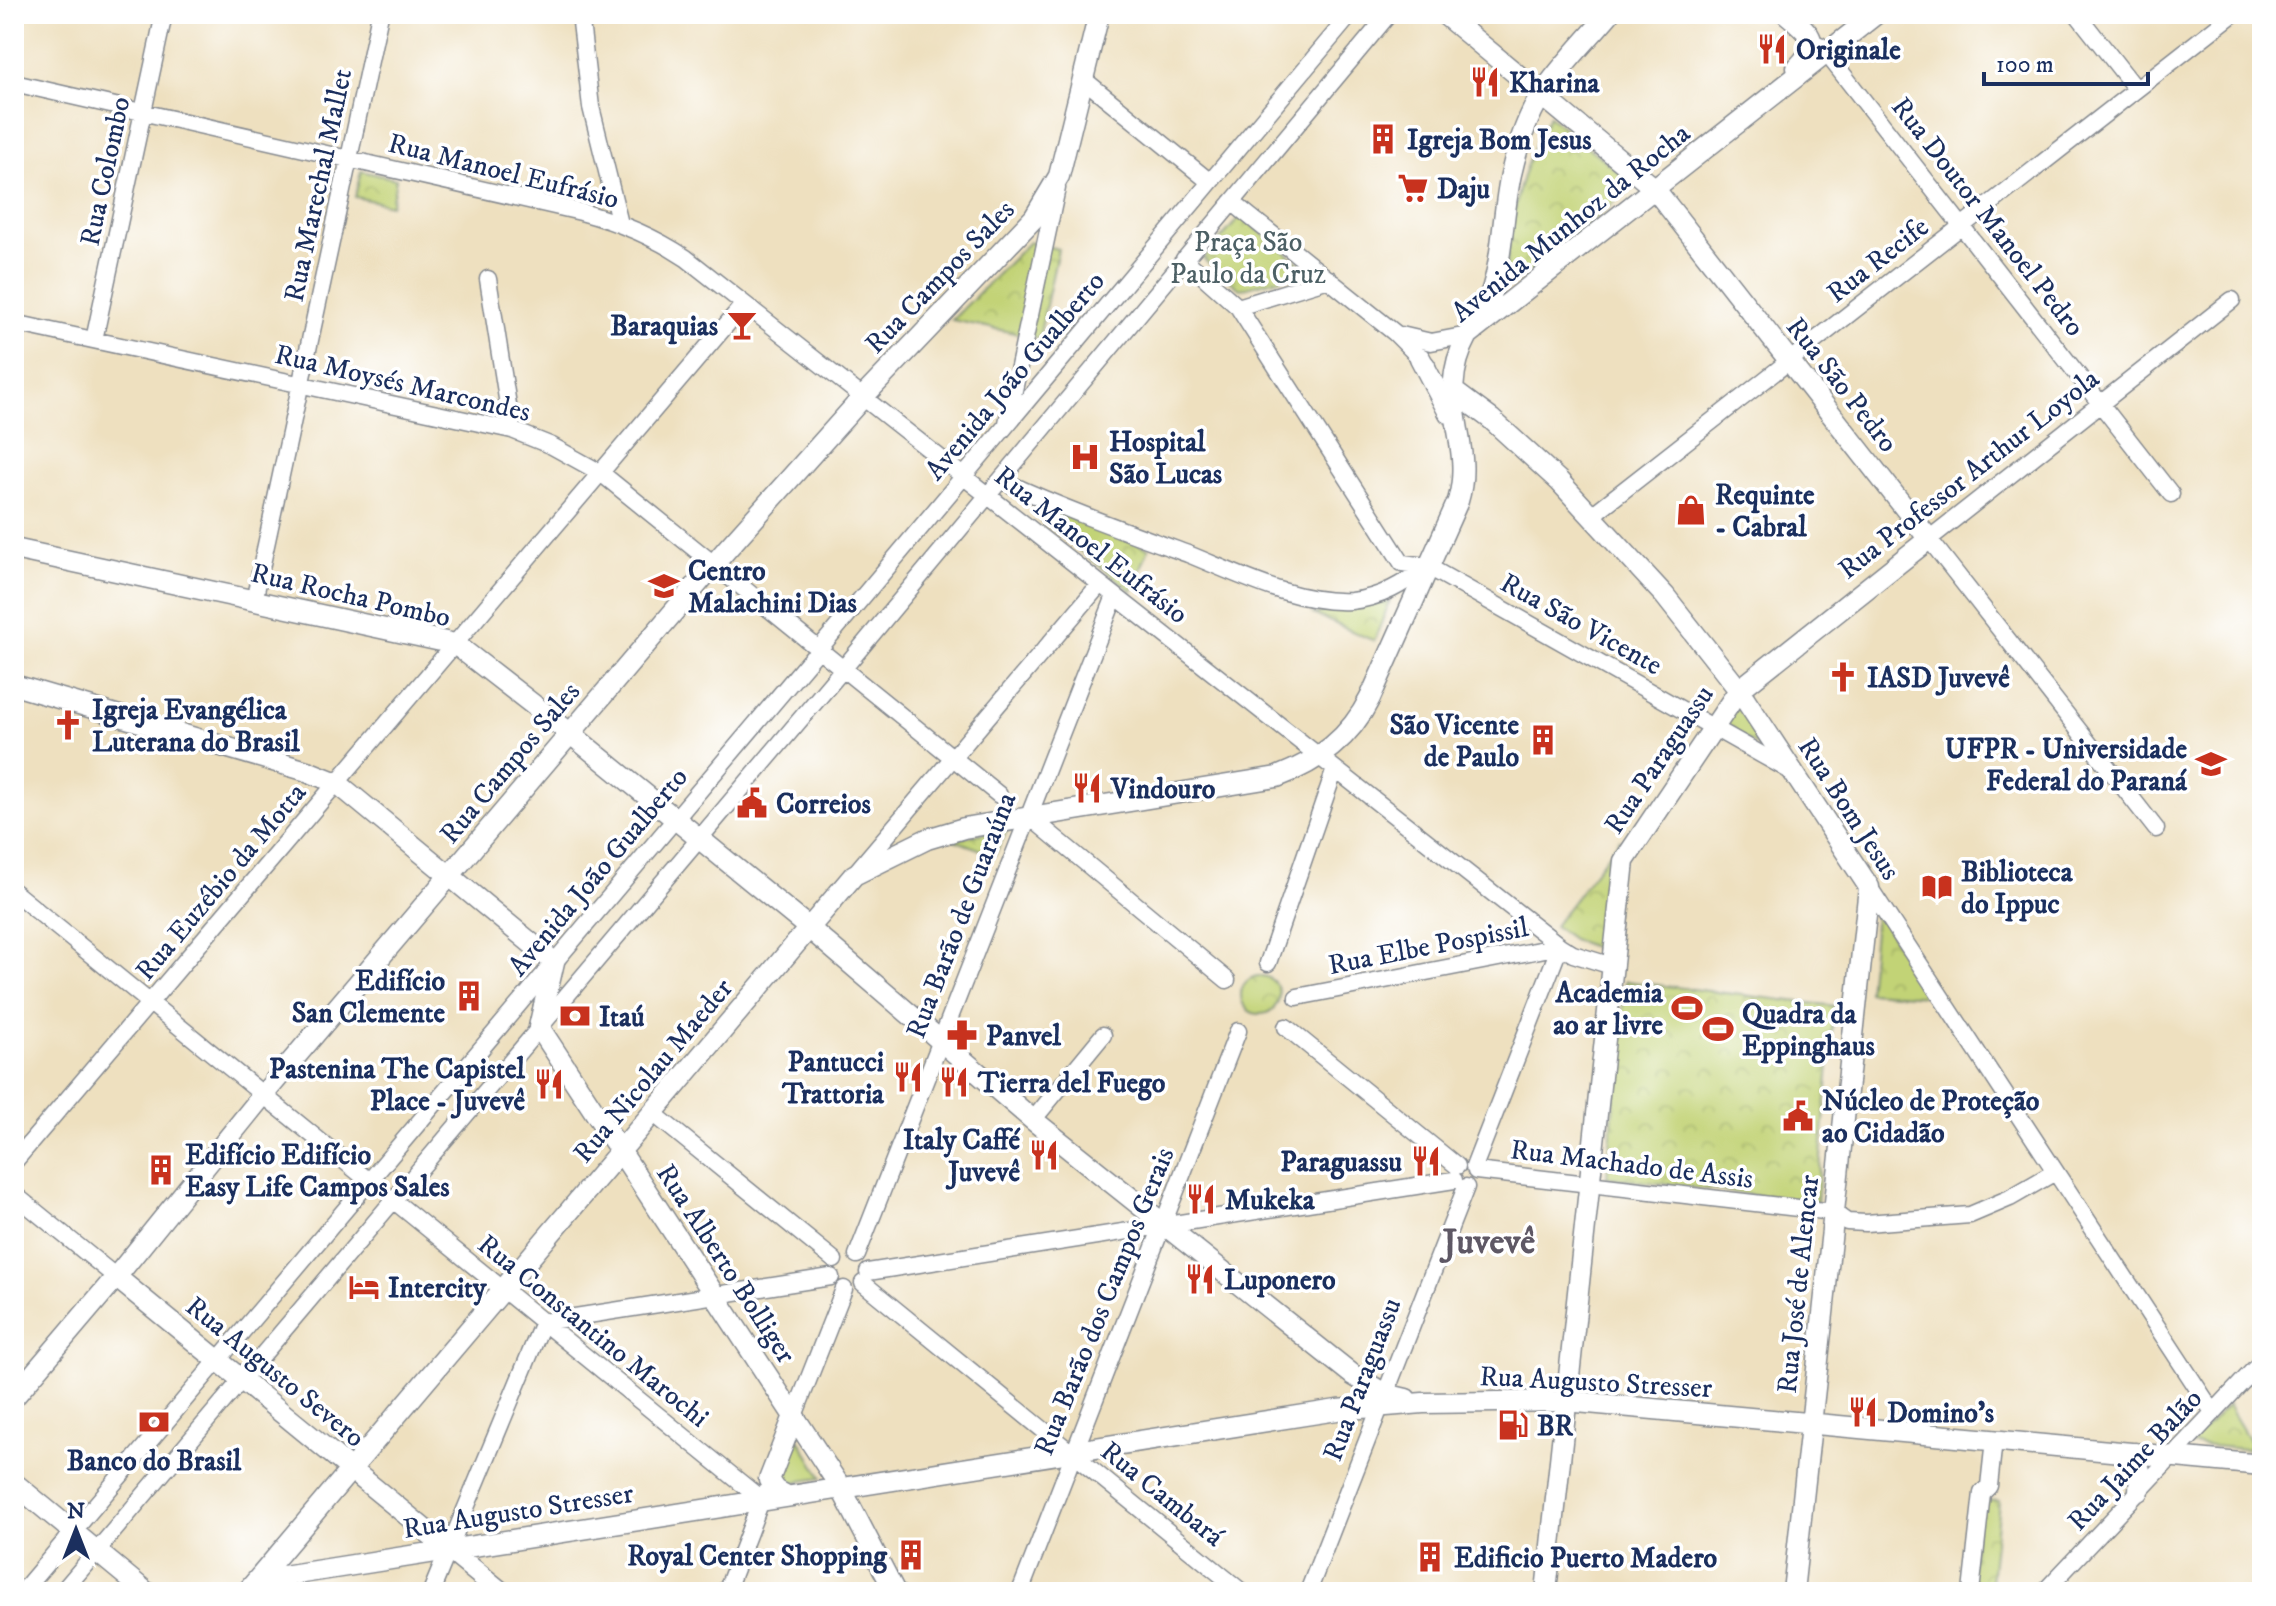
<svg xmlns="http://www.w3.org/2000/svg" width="2276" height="1606" viewBox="0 0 2276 1606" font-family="'IM FELL DW Pica',serif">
  <defs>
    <pattern id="park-crowns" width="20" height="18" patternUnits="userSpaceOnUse" patternTransform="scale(2)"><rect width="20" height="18" fill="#c2d376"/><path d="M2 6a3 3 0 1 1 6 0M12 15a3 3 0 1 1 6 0" fill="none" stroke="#a6b568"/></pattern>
  </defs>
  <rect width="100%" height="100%" fill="#fff"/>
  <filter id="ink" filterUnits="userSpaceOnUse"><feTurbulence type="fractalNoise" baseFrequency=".0125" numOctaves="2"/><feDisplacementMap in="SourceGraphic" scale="16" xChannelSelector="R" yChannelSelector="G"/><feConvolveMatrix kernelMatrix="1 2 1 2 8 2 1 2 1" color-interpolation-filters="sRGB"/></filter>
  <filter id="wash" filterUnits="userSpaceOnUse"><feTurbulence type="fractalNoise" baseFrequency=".006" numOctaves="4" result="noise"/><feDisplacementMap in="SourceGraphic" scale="32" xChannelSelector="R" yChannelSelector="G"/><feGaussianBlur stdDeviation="1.8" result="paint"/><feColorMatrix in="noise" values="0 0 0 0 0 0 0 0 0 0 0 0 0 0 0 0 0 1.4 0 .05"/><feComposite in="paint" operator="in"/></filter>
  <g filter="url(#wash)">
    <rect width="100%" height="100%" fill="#eee0bf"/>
    <!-- grass -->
    <path fill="#c2d376" stroke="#6e816a" stroke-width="2" d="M799 1439 822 1478 780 1484Z"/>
    <!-- park -->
    <path fill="url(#park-crowns)" stroke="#6e816a" stroke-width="2" d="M1549 116 1635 185 1517 282 1511 283 1505 277C1513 213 1517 174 1549 116Z
      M361 171 396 179 391 205 355 197Z
      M1241 216 1309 271 1240 289 1203 259Z
      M1029 242 1058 249 1039 338 952 320Z
      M1049 510 1149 548 1132 591 1041 521Z
      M1390 601 1374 641 1313 614Z
      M1739 698 1777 757 1722 725Z
      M1009 827 995 855 954 840Z
      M1620 839 1598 949 1572 939 1554 926Z
      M1876 911 1929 996 1868 992Z
      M1241 995a19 19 0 1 1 38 0a19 19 0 1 1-38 0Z
      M1625 981 1834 1006 1817 1203 1607 1177Z
      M2228 1405 2255 1450 2189 1444Z
      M1979 1500 1999 1501 1990 1592H1969Z"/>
  </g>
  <g filter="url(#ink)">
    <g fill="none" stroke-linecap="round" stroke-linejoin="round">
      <!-- minor casing -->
      <g stroke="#84888e" stroke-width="19">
        <path id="minor" d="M580 14 591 107 620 224
          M2077 14 2136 89
          M1820 45 2171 494
          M1083 79 1210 182
          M14 83 581 212C619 222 653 236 686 258L1560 946 1573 954 1612 966
          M1232 202 1395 333 1427 365
          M1184 259 1238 307 1402 563 1427 566 1794 773
          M488 279 512 430
          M1238 307 1329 279
          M14 323 512 430 552 446 601 473 999 795
          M1401 335 1431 342 1468 335
          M94 340 164 14
          M1007 423 1057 188
          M1001 480C1061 508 1125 531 1188 554 1238 574 1295 604 1351 601 1381 598 1404 584 1427 566
          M1592 515 2233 14
          M254 601 380 14
          M1029 816 1227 980
          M2156 829 1929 539 2232 300
          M857 871 1100 584
          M1869 887 2213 1412
          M14 892 369 1181
          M1268 963 1335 769
          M1297 997 1560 946
          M1286 1027 1457 1166
          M653 1113 834 1260
          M1033 1120 1103 1035
          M14 1162 744 304
          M1474 1167 1560 946
          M1476 1171 1833 1212 1847 1222 1866 1223 1970 1215 2010 1198 2055 1172
          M14 1194 116 1277
          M393 1200 762 1500
          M857 1255 1115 596
          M868 1272 1454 1180
          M863 1283 1242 1592
          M543 1322 831 1277
          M794 1416 844 1289
          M22 1592 819 649 1351 14
          M62 1592 843 669 1389 14
          M431 1592 543 1322
          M726 1592 764 1493
          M1020 1592 1238 1031
          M1308 1592 1466 1187
          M1971 1592 1982 1493 1989 1486 1994 1440
          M2044 1592 2262 1361"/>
      </g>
      <!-- major casing -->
      <g stroke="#84888e" stroke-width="23">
        <path id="major" d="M1444 14 1654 188 1929 539 1739 690 1624 861 1546 1592
          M1787 14C1812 35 1822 42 1797 68
          M1477 322C1505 280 1500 222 1511 174 1517 148 1527 117 1542 94 1561 66 1587 40 1609 14
          M1420 358 1449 413
          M1452 390 1491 419 1559 481 1665 596 1739 690 1869 887 1793 1592
          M14 549 455 644 571 734 809 928 1033 1120 1353 1375 1385 1394 1406 1399
          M14 685 307 771 337 783 554 962 539 1027 841 1488 895 1592
          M116 1277 501 1592
          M14 1397 116 1277 263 1095 727 549 863 397 1034 218 1059 176 1099 14
          M2135 1453 2140 1471 2139 1491
          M14 1483 146 1592
          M787 1496 776 1490 769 1480 794 1416
          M258 1580 1337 1410 1423 1403 1566 1401 2262 1465
          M247 1592 854 875 927 839 964 828 1277 777C1319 761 1350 738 1370 698L1458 501C1476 441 1432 401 1468 335L1876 14"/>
      </g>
      <!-- minor -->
      <use href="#minor" stroke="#fff" stroke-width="16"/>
      <!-- major -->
      <use href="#major" stroke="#fff" stroke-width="20"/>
    </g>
  </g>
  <!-- icons -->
  <defs>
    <g id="restaurant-bare" transform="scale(2.4)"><path d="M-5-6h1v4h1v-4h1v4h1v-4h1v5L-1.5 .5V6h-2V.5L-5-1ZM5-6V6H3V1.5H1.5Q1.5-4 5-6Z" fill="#c8321e" stroke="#fff" stroke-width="2.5" paint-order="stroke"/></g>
    <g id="building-bare" transform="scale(2.4)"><path d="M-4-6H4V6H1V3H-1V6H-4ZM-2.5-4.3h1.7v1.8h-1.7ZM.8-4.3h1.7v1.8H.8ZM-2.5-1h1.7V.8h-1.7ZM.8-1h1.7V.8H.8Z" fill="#c8321e" stroke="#fff" stroke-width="2.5" paint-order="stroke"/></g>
    <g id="supermarket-bare" transform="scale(2.4)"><path d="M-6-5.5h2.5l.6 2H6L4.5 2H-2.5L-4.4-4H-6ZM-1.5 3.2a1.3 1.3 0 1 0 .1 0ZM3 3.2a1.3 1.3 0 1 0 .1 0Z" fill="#c8321e" stroke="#fff" stroke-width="2.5" paint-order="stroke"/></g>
    <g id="bar-bare" transform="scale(2.4)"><path d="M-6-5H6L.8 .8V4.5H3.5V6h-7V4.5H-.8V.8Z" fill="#c8321e" stroke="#fff" stroke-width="2.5" paint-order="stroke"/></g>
    <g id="hospital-bare" transform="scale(2.4)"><path d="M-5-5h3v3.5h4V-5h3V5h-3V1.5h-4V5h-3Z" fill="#c8321e" stroke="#fff" stroke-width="2.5" paint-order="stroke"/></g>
    <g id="shop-bare" transform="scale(2.4)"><path d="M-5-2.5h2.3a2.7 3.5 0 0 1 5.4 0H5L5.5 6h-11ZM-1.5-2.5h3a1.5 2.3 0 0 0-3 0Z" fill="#c8321e" stroke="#fff" stroke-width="2.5" paint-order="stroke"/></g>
    <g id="university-bare" transform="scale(2.4)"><path d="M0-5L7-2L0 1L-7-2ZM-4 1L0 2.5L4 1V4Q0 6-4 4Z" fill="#c8321e" stroke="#fff" stroke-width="2.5" paint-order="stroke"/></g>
    <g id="church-bare" transform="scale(2.4)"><path d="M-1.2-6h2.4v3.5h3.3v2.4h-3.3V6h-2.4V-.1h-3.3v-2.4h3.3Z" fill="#c8321e" stroke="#fff" stroke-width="2.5" paint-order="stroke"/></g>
    <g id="civic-bare" transform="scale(2.4)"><path d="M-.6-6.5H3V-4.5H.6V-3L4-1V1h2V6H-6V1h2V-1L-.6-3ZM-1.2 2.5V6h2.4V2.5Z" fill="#c8321e" stroke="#fff" stroke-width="2.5" paint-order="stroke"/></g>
    <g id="library-bare" transform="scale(2.4)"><path d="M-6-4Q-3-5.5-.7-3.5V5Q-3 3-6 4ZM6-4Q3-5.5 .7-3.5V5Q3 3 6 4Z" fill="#c8321e" stroke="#fff" stroke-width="2.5" paint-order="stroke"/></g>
    <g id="stadium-bare" transform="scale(2.4)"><path d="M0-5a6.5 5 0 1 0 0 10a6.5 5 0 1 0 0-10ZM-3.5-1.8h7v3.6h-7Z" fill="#c8321e" stroke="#fff" stroke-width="2.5" paint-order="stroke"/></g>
    <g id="bank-bare" transform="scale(2.4)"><path d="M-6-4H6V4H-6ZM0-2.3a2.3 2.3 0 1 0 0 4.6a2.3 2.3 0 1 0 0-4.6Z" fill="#c8321e" stroke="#fff" stroke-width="2.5" paint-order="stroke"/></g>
    <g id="pharmacy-bare" transform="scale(2.4)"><path d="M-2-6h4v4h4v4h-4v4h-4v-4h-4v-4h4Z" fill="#c8321e" stroke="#fff" stroke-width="2.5" paint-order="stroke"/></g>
    <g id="hotel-bare" transform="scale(2.4)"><path d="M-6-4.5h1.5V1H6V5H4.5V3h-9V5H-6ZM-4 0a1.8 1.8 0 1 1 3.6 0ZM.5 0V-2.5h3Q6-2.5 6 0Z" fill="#c8321e" stroke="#fff" stroke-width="2.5" paint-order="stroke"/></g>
    <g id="fuel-bare" transform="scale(2.4)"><path d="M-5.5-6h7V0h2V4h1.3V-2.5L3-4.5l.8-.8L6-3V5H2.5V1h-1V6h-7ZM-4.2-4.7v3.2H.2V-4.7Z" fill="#c8321e" stroke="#fff" stroke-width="2.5" paint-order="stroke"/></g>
  </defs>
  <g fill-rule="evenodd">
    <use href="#restaurant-bare" x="1772" y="49"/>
    <use href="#restaurant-bare" x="1485" y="82"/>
    <use href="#building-bare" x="1383" y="139"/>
    <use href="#supermarket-bare" x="1413" y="188"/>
    <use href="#bar-bare" x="742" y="325"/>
    <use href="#hospital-bare" x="1085" y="457"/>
    <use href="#shop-bare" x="1691" y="510"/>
    <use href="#university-bare" x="664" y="586"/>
    <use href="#church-bare" x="1843" y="677"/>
    <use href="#church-bare" x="68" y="725"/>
    <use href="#building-bare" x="1543" y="740"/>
    <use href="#university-bare" x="2211" y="764"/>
    <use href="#restaurant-bare" x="1087" y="788"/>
    <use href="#civic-bare" x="752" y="803"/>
    <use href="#library-bare" x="1937" y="887"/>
    <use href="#building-bare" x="469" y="996"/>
    <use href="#stadium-bare" x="1687" y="1008"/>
    <use href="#bank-bare" x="575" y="1016"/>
    <use href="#stadium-bare" x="1718" y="1029"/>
    <use href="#pharmacy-bare" x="962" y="1035"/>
    <use href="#restaurant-bare" x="908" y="1077"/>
    <use href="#restaurant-bare" x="954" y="1082"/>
    <use href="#restaurant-bare" x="549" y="1084"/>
    <use href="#civic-bare" x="1798" y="1116"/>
    <use href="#restaurant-bare" x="1044" y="1155"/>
    <use href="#restaurant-bare" x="1426" y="1161"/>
    <use href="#building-bare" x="161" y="1170"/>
    <use href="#restaurant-bare" x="1201" y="1199"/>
    <use href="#restaurant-bare" x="1200" y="1279"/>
    <use href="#hotel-bare" x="364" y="1287"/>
    <use href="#restaurant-bare" x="1863" y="1412"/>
    <use href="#bank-bare" x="154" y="1422"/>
    <use href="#fuel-bare" x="1513" y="1425"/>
    <use href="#building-bare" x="911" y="1555"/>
    <use href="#building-bare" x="1430" y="1557"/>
  </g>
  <g text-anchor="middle" stroke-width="7" stroke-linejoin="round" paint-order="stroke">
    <!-- poi labels -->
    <g font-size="28" font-weight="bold" fill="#1b2f5e" stroke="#fff" text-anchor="start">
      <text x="1796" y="59">Originale</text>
      <text x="1509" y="92">Kharina</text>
      <text x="1407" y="149">Igreja Bom Jesus</text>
      <text x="1437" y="198">Daju</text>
      <text x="718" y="335" text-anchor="end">Baraquias</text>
      <text x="1109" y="451">Hospital<tspan x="1109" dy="32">São Lucas</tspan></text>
      <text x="1715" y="504">Requinte<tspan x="1715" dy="32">- Cabral</tspan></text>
      <text x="688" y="580">Centro<tspan x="688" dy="32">Malachini Dias</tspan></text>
      <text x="1867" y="687">IASD Juvevê</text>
      <text x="92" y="719">Igreja Evangélica<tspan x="92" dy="32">Luterana do Brasil</tspan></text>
      <text x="1519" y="734" text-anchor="end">São Vicente<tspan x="1519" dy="32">de Paulo</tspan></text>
      <text x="2187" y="758" text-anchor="end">UFPR - Universidade<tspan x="2187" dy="32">Federal do Paraná</tspan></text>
      <text x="1111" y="798">Vindouro</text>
      <text x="776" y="813">Correios</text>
      <text x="1961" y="881">Biblioteca<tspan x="1961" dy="32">do Ippuc</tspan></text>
      <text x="445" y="990" text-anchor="end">Edifício<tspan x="445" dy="32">San Clemente</tspan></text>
      <text x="1663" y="1002" text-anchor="end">Academia<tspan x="1663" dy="32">ao ar livre</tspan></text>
      <text x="1742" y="1023">Quadra da<tspan x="1742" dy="32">Eppinghaus</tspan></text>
      <text x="599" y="1026">Itaú</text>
      <text x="986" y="1045">Panvel</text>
      <text x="884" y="1071" text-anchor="end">Pantucci<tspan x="884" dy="32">Trattoria</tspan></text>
      <text x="525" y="1078" text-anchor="end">Pastenina The Capistel<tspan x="525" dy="32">Place - Juvevê</tspan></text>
      <text x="978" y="1092">Tierra del Fuego</text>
      <text x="1822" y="1110">Núcleo de Proteção<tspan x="1822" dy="32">ao Cidadão</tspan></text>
      <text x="1020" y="1149" text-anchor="end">Italy Caffé<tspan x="1020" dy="32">Juvevê</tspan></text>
      <text x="185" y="1164">Edifício Edifício<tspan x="185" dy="32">Easy Life Campos Sales</tspan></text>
      <text x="1402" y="1171" text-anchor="end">Paraguassu</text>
      <text x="1225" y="1209">Mukeka</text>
      <text x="1224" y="1289">Luponero</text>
      <text x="388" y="1297">Intercity</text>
      <text x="1887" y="1422">Domino's</text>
      <text x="1537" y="1435">BR</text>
      <text x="154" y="1470" text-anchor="middle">Banco do Brasil</text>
      <text x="887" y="1565" text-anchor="end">Royal Center Shopping</text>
      <text x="1454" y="1567">Edificio Puerto Madero</text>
    </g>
    <!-- street labels -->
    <g font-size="28" fill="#1b2f5e" stroke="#fff">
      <text transform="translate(504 170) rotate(14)" y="10">Rua Manoel Eufrásio</text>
      <text transform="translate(104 171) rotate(-78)" y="10">Rua Colombo</text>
      <text transform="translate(317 185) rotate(-78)" y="10">Rua Marechal Mallet</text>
      <text transform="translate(1989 216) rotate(52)" y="10">Rua Doutor Manoel Pedro</text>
      <text transform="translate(1570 222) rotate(-39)" y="10">Avenida Munhoz da Rocha</text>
      <text transform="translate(1877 259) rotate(-38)" y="10">Rua Recife</text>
      <text transform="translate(939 276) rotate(-46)" y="10">Rua Campos Sales</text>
      <text transform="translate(1014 375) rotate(-50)" y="10">Avenida João Gualberto</text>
      <text transform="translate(403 382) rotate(13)" y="10">Rua Moysés Marcondes</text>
      <text transform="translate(1843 384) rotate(52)" y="10">Rua São Pedro</text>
      <text transform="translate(1968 473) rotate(-38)" y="10">Rua Professor Arthur Loyola</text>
      <text transform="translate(1092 544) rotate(38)" y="10">Rua Manoel Eufrásio</text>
      <text transform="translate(351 594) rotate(13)" y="10">Rua Rocha Pombo</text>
      <text transform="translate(1582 623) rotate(29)" y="10">Rua São Vicente</text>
      <text transform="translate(1658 759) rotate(-56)" y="10">Rua Paraguassu</text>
      <text transform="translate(509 762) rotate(-50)" y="10">Rua Campos Sales</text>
      <text transform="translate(1850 808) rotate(57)" y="10">Rua Bom Jesus</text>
      <text transform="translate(597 871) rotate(-50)" y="10">Avenida João Gualberto</text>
      <text transform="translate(220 881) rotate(-50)" y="10">Rua Euzébio da Motta</text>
      <text transform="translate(960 915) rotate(-69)" y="10">Rua Barão de Guaraúna</text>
      <text transform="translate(1428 945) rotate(-11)" y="10">Rua Elbe Pospissil</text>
      <text transform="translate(652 1070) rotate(-50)" y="10">Rua Nicolau Maeder</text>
      <text transform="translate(1632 1163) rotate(7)" y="10">Rua Machado de Assis</text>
      <text transform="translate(727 1263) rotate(57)" y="10">Rua Alberto Bolliger</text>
      <text transform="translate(1797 1284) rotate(-84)" y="10">Rua José de Alencar</text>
      <text transform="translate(1103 1301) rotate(-68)" y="10">Rua Barão dos Campos Gerais</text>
      <text transform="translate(594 1330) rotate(39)" y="10">Rua Constantino Marochi</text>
      <text transform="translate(276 1371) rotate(39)" y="10">Rua Augusto Severo</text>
      <text transform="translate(1361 1379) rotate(-69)" y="10">Rua Paraguassu</text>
      <text transform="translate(1596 1381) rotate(3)" y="10">Rua Augusto Stresser</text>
      <text transform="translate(2134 1459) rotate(-47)" y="10">Rua Jaime Balão</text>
      <text transform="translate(1163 1493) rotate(39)" y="10">Rua Cambará</text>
      <text transform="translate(518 1510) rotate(-9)" y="10">Rua Augusto Stresser</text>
    </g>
    <!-- park labels -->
    <g font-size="28" fill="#4d6065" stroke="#fff">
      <text x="1248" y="251">Praça São<tspan x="1248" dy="32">Paulo da Cruz</tspan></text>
    </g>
    <!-- district labels -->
    <g font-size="36" font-weight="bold" fill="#5e5865" stroke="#fff">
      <text x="1489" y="1253">Juvevê</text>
    </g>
  </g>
  <!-- margin -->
  <rect width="2276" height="1606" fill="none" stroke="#fff" stroke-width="48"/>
  <!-- north arrow -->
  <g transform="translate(76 1530)" stroke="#ffffff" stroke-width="6" paint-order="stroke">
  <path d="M0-6L14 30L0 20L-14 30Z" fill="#1b2f5e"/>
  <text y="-12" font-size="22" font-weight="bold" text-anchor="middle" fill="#1b2f5e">N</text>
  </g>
  <!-- scale -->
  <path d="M1984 72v12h164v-12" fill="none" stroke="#1b2f5e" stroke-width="4"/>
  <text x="1996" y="72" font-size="24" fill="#1b2f5e" stroke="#ffffff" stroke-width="6" paint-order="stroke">100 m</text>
</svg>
